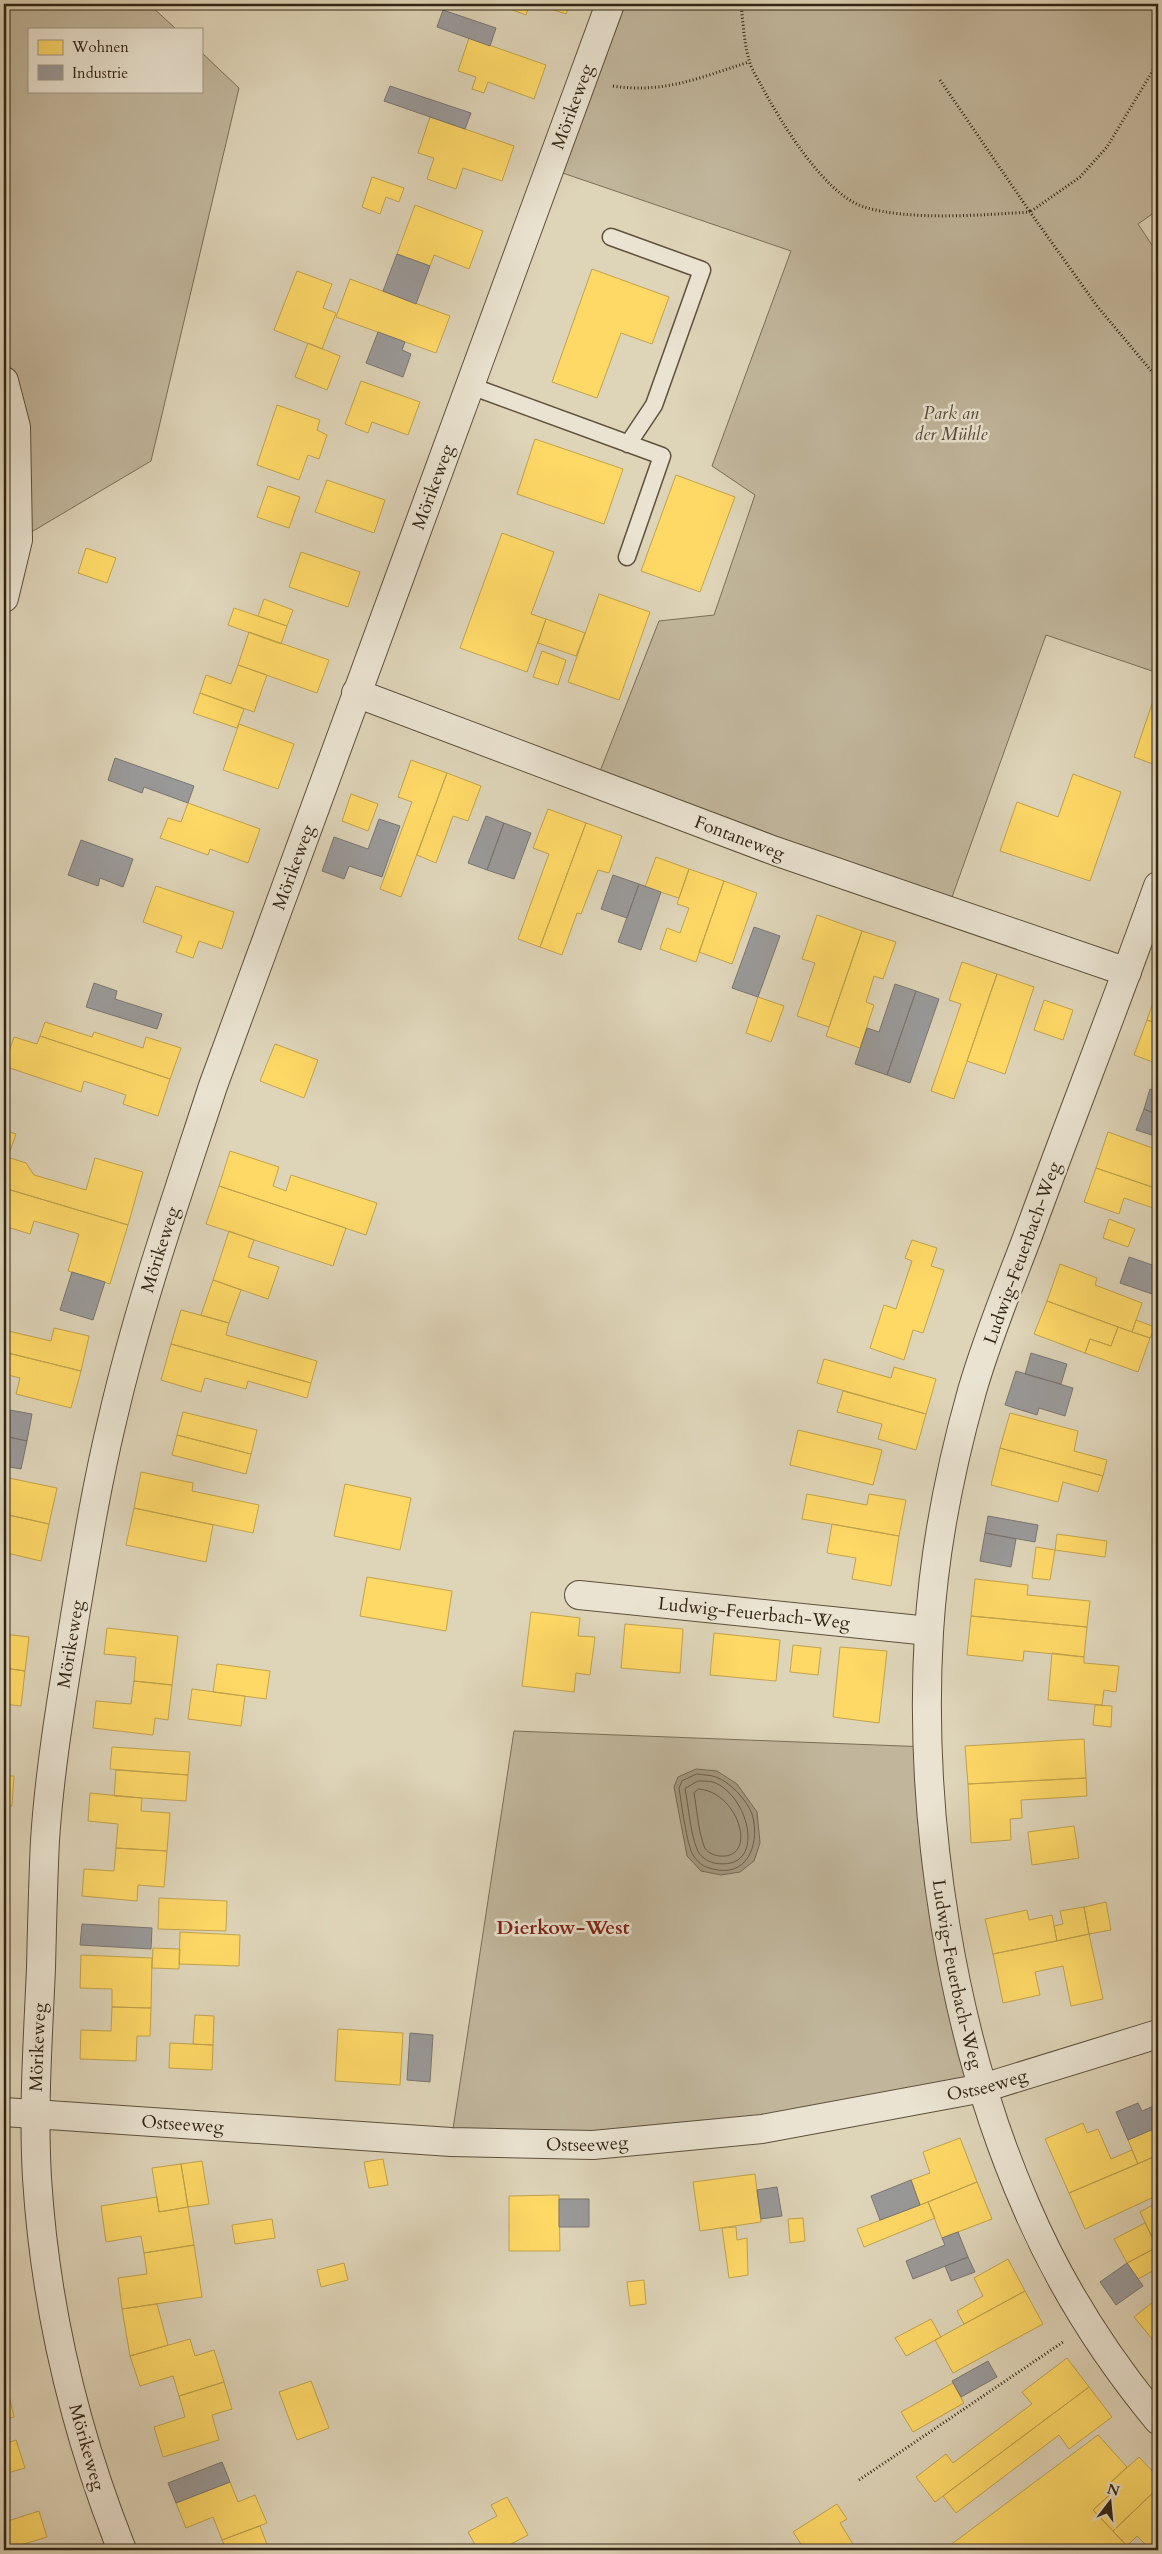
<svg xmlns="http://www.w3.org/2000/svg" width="1162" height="2554" viewBox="0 0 1162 2554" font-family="Cardo,serif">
  <rect width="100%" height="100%" fill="#ded4b8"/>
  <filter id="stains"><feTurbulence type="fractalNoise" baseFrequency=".004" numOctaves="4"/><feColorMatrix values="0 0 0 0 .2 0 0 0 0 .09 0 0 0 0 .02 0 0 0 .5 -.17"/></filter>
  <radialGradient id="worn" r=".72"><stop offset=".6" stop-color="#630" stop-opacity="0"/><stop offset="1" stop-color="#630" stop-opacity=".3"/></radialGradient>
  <!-- green -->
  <path fill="#c1b69c" stroke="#7a6e58" d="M4 4H149L176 29H29V91H201V52L239 88 151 461 18 540 4 381Z
    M610 4H1158V210L1138 224 1158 254V673L1046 635 947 911 595 784 659 621 714 615 755 495 712 466 791 251 548 168Z
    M514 1731 928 1747 983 2088 762 2129 451 2142Z"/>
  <!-- water -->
  <path fill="#a49880" stroke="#766a54" d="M696 1769 717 1771 737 1784 757 1812 760 1843 754 1861 740 1872 721 1875 701 1871 687 1856 674 1787 678 1777Z"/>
  <!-- homes -->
  <path fill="#ffd966" stroke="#c2a34d" d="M512 4H530L526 15 510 9Z
    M537 4H570L566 14Z
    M469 38 546 65 534 99 488 82 484 93 472 89 476 77 458 71Z
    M430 117 514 146 502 181 463 168 456 189 427 179 434 158 418 153Z
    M372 177 404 188 399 202 386 197 380 214 362 207Z
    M415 205 483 231 469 269 434 255 430 266 397 254Z
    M592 269 669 297 652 344 621 333 597 398 552 382Z
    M297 271 332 284 323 308 336 313 322 349 274 330Z
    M350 279 450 316 436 353 336 317Z
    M308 343 340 356 327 390 295 377Z
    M361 381 420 402 408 435 372 422 368 433 345 424Z
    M277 405 320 420 317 430 327 435 319 459 308 455 299 480 257 465Z
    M535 439 623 469 604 524 517 494Z
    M676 475 735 497 700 592 641 571Z
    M327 480 385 500 374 533 315 512Z
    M268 486 300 497 289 528 257 517Z
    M502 533 554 552 531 614 546 619 527 672 460 648Z
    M86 548 116 558 107 583 78 573Z
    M301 552 360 572 348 607 289 587Z
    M599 594 650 612 619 700 568 682Z
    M264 599 293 610 287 626 258 616Z
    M234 608 287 626 281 644 228 625Z
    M546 619 585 633 576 656 538 643Z
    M249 632 329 660 317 693 238 665Z
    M542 651 566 660 558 685 533 677Z
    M238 665 267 675 254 712 200 693 206 675 231 684Z
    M1158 687V706L1152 704Z
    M200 693 244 709 237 728 193 713Z
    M1152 704 1158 706V766L1134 757Z
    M239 724 294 744 278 789 223 770Z
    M411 760 447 773 401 897 380 889 412 802 398 797Z
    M447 773 481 786 468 821 453 816 436 863 417 855Z
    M1073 774 1121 792 1090 881 1000 851 1017 802 1058 817Z
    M351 794 378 804 368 831 342 821Z
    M188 803 260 829 248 863 210 849 208 855 160 838 168 818 181 822Z
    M548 809 586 823 540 947 518 939 549 854 533 848Z
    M586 823 622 836 609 873 598 870 581 914 577 913 562 955 540 947Z
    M656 857 689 869 679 898 645 887Z
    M689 869 724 881 696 962 660 949 667 928 680 933 689 908 677 904Z
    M724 881 757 893 732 964 699 952Z
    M156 886 234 912 222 949 199 941 193 958 176 952 182 936 143 922Z
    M817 915 862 931 829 1027 797 1016 815 963 802 959Z
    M862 931 896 942 883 979 874 976 866 1002 874 1005 860 1048 826 1036Z
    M962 962 997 974 954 1099 931 1091 961 1004 949 1000Z
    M997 974 1034 987 1005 1074 967 1061Z
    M1158 988V1024L1147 1020Z
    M758 997 784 1006 771 1042 746 1033Z
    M1044 1000 1073 1010 1063 1040 1034 1030Z
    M1147 1020 1158 1024V1064L1134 1055Z
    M45 1022 92 1037 94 1032 143 1048 146 1037 181 1048 170 1079 40 1036Z
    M40 1036 170 1079 158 1116 123 1104 126 1095 84 1081 81 1092 4 1066 14 1037 37 1044Z
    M275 1044 318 1060 304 1098 260 1081Z
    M4 1130 16 1134 10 1151 4 1149Z
    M1108 1132 1158 1150V1189L1096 1168Z
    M230 1151 279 1167 273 1186 286 1191 291 1175 377 1203 366 1235 219 1186Z
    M4 1156 26 1163 34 1175 86 1190 95 1158 143 1172 128 1225 4 1188Z
    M1096 1168 1158 1189 1156 1209 1124 1198 1119 1214 1084 1202Z
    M219 1186 346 1228 333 1266 206 1224Z
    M4 1188 128 1225 110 1284 68 1271 79 1234 34 1221 30 1234 4 1226Z
    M1109 1219 1135 1229 1128 1247 1103 1238Z
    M229 1231 254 1240 248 1257 279 1267 268 1299 213 1280Z
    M912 1240 937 1248 931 1266 944 1270 923 1333 913 1330 904 1360 870 1348 884 1305 896 1309 912 1261 905 1258Z
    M1060 1264 1097 1278 1095 1285 1142 1303 1132 1332 1047 1301Z
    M213 1280 241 1290 229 1323 201 1315Z
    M1047 1301 1118 1327 1111 1346 1090 1339 1085 1353 1034 1334Z
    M181 1310 229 1323 226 1335 317 1361 311 1383 171 1344Z
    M1136 1320 1155 1327 1150 1338 1132 1332Z
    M1118 1327 1150 1338 1138 1372 1085 1353 1090 1339 1111 1346Z
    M54 1328 89 1336 81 1371 4 1352V1330L51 1341Z
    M171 1344 311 1383 307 1398 248 1381 246 1389 205 1378 201 1392 161 1380Z
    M4 1352 81 1371 71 1408 16 1394 20 1378 4 1374Z
    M824 1359 891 1378 894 1367 936 1379 926 1414 817 1383Z
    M843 1391 926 1414 916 1450 878 1439 882 1424 837 1412Z
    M183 1412 257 1430 251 1454 177 1435Z
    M1010 1413 1078 1431 1074 1451 1107 1460 1103 1476 1000 1448Z
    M798 1430 882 1450 873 1485 790 1465Z
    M177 1435 251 1454 246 1474 172 1455Z
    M1000 1448 1103 1476 1098 1492 1063 1482 1058 1502 991 1485Z
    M141 1472 193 1483 192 1491 259 1505 253 1533 134 1508Z
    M4 1477 57 1488 49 1524 4 1514Z
    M345 1484 411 1498 400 1550 334 1536Z
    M807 1494 867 1505 869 1494 906 1500 899 1536 802 1519Z
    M134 1508 213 1525 206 1562 126 1545Z
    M4 1514 49 1524 41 1561 7 1553 10 1541 4 1539Z
    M832 1524 899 1536 891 1586 852 1579 856 1558 827 1553Z
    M1057 1534 1107 1541 1105 1557 1055 1550Z
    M1036 1547 1055 1550 1050 1580 1032 1578Z
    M367 1577 452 1591 446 1631 360 1616Z
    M975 1579 1028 1585 1027 1595 1090 1601 1087 1627 971 1616Z
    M531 1612 580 1618 578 1636 595 1637 590 1675 576 1673 574 1692 522 1686Z
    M971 1616 1087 1627 1084 1657 1024 1651 1023 1661 967 1655Z
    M625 1624 683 1629 680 1673 621 1668Z
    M107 1628 178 1636 172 1685 134 1681 136 1657 104 1654Z
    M714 1633 780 1640 776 1681 710 1675Z
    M4 1634 29 1637 25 1671 4 1668Z
    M793 1645 821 1648 818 1675 790 1672Z
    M840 1647 887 1651 879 1723 833 1717Z
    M1052 1653 1084 1657V1663L1119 1666 1116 1692 1104 1690 1102 1705 1048 1700Z
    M217 1664 270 1671 266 1699 213 1692Z
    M4 1668 25 1671 21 1706 4 1704Z
    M134 1681 172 1685 168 1720 155 1718 153 1735 93 1728 96 1701 131 1704Z
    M192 1689 245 1696 241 1726 188 1719Z
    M1095 1705 1112 1706 1111 1727 1093 1725Z
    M1084 1739 1086 1778 968 1784 965 1746Z
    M112 1747 190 1752 188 1775 110 1769Z
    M116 1770 188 1775 186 1801 114 1796Z
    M4 1776H14L12 1806H4Z
    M1086 1778 1087 1796 1021 1800 1022 1818 1010 1819 1011 1840 971 1843 968 1784Z
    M90 1793 142 1798 141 1811 170 1813 167 1851 116 1848 118 1824 88 1821Z
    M1074 1826 1079 1858 1032 1865 1028 1832Z
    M116 1848 167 1851 164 1887 138 1885 137 1901 82 1896 84 1869 114 1871Z
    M4 1851H7L6 1880 4 1879Z
    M159 1898 227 1901 226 1931 158 1929Z
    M1106 1902 1111 1930 1089 1934 1084 1907Z
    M1084 1907 1089 1934 1057 1941 1054 1926 1063 1924 1060 1911Z
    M1027 1910 1029 1920 1052 1915 1057 1941 993 1954 985 1919Z
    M180 1932 240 1935 239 1966 179 1964Z
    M1089 1934 1103 1999 1071 2006 1063 1966 1035 1972 1040 1995 1003 2003 993 1954Z
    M153 1948 180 1949 179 1969 152 1968Z
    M81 1955 152 1958 151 2008 112 2007V1989L80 1988Z
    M112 2007 151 2008 150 2036H137L136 2061 80 2059 81 2030 111 2031Z
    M195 2015 214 2016 213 2045 193 2044Z
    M338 2029 403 2033 400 2085 335 2081Z
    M170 2043 213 2045 212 2070 169 2068Z
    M1083 2123 1087 2133 1098 2129 1111 2159 1132 2150 1138 2164 1069 2193 1045 2139Z
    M1158 2127V2155L1138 2164 1128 2140Z
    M960 2138 977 2182 920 2205 911 2180 930 2173 923 2152Z
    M1158 2155V2195L1085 2229 1069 2193Z
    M383 2159 388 2185 369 2188 364 2162Z
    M202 2161 209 2204 188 2207 181 2164Z
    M181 2164 188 2207 159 2212 152 2168Z
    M755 2174 761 2222 700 2231 693 2182Z
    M977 2182 992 2219 942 2238 928 2202Z
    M559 2195 560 2251H509V2196Z
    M157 2197 159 2212 188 2207 194 2245 144 2253 141 2236 106 2242 101 2206Z
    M928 2202 935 2218 864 2247 857 2229Z
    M1158 2202V2247H1157L1140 2212Z
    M803 2218 805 2241 790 2243 788 2219Z
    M272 2219 275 2238 235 2244 232 2225Z
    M1145 2223 1157 2247 1127 2263 1114 2239Z
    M736 2227 737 2240 747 2238 748 2275 729 2278 722 2228Z
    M194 2245 202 2297 122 2309 118 2278 147 2274 144 2253Z
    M1154 2249 1158 2256V2268L1138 2279 1127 2263Z
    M1008 2259 1025 2291 964 2324 957 2311 983 2296 974 2278Z
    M344 2263 348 2280 321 2287 317 2270Z
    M644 2280 646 2304 630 2306 627 2282Z
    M1025 2291 1043 2324 953 2373 935 2340Z
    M1158 2298V2344L1157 2345 1134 2317Z
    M157 2304 168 2345 130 2356 122 2309Z
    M931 2319 941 2337 906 2356 895 2338Z
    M190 2339 195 2356 214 2350 224 2382 179 2396 173 2376 140 2386 130 2356Z
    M1067 2358 1089 2387 935 2502 916 2477 946 2454 953 2463 1032 2404 1022 2392Z
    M4 2373 14 2417 4 2420Z
    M311 2381 329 2428 297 2440 279 2392Z
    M224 2382 232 2409 212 2415 219 2440 163 2457 154 2427 185 2417 179 2396Z
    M953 2383 964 2403 913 2432 901 2412Z
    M1089 2387 1112 2417 1069 2449 1059 2435 956 2513 943 2496Z
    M1098 2435 1127 2467 1110 2483 1116 2489 1093 2510 1127 2546 1122 2550H952L949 2546Z
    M16 2440 25 2468 4 2474V2444Z
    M1139 2457 1158 2477V2488L1113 2531 1093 2510 1116 2489 1110 2483Z
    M230 2482 238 2502 255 2495 267 2523 222 2540 213 2517 186 2528 176 2503Z
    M1158 2488V2539L1149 2548 1137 2536 1127 2546 1113 2531Z
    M507 2497 528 2535 500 2550H478L468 2532 497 2516 491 2505Z
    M837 2504 847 2519 840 2523 856 2549 805 2550 793 2532Z
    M4 2508 8 2521 39 2511 47 2537 4 2550Z
    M260 2526 269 2550H227L222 2540Z"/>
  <!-- industry -->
  <path fill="#999" stroke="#7a7671" d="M443 10 496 28 490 46 437 27Z
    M390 86 471 113 465 129 384 101Z
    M397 254 430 266 416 304 383 291Z
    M378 332 405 342 402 350 411 354 403 377 366 363Z
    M115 758 194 786 188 803 144 787 142 793 108 780Z
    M486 816 504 823 487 870 468 863Z
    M379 819 400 826 382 877 349 866 344 879 322 871 334 837 368 849Z
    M504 823 531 833 514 879 487 870Z
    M81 840 133 859 123 887 100 878 98 886 68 875Z
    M613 875 639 884 627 918 601 909Z
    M639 884 661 892 641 950 618 942Z
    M754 927 780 936 758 997 732 988Z
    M94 983 117 991 115 999 162 1014 157 1029 86 1007Z
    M895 984 916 991 887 1075 855 1064 867 1028 879 1032Z
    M916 991 939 999 910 1083 887 1075Z
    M1150 1089 1158 1092V1115L1144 1109Z
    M1144 1109 1158 1115V1137L1136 1130Z
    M1129 1257 1158 1267V1296L1120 1283Z
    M72 1272 105 1282 93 1320 60 1310Z
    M1031 1353 1067 1364 1061 1384 1025 1374Z
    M1016 1371 1073 1388 1065 1416 1039 1408 1037 1415 1005 1405Z
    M4 1409 32 1414 27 1441 4 1436Z
    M4 1436 27 1441 21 1469 4 1466Z
    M988 1516 1038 1525 1035 1542 985 1533Z
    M985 1533 1016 1539 1011 1567 980 1561Z
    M82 1924 152 1928 151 1949 80 1945Z
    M410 2033 433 2035 430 2082 407 2080Z
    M1138 2103 1142 2111 1156 2105 1158 2127 1128 2140 1116 2112Z
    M911 2180 920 2205 880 2220 871 2196Z
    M777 2187 782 2216 761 2219 757 2190Z
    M559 2199H589V2227H559Z
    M958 2232 968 2257 913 2279 906 2261 945 2245 942 2238Z
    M968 2257 975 2272 951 2281 945 2266Z
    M1127 2263 1143 2286 1116 2305 1100 2282Z
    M988 2361 997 2377 961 2397 952 2381Z
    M222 2462 230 2482 176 2503 168 2483Z"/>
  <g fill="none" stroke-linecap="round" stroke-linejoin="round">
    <!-- shore -->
    <path stroke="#6b5e4a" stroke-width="1" d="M697 1774C703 1775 711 1775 716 1777 730 1782 747 1800 752 1814 760 1840 750 1875 718 1870 706 1868 699 1865 693 1855 687 1846 681 1801 679 1788L682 1781Z
      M698 1781C703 1781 709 1781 713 1782 750 1795 768 1873 714 1863 707 1861 700 1857 697 1849 690 1832 689 1808 685 1789Z
      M699 1789C739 1792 759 1860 719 1856 713 1855 706 1852 704 1846 698 1830 697 1809 694 1793Z"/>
    <!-- lane casing -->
    <g stroke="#5d513c" stroke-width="19">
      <path id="lane" d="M611 237 702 270 654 405 628 444
        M468 385 662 456 627 557"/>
    </g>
    <!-- street casing -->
    <g stroke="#5d513c" stroke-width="30">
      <g id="street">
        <path d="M4 381 16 427 18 540 4 598"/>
        <path id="s1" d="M356 693 775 851 1127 972"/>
        <path id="s2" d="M1158 886C1116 1004 1070 1120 1027 1238 1008 1288 987 1339 972 1391 950 1469 934 1551 929 1632 918 1818 951 2035 1026 2206 1059 2283 1105 2356 1158 2420"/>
        <path id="s3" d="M579 1595 929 1631"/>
        <path id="s4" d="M4 2112 451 2142 593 2145 762 2129 983 2088 1158 2034"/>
        <path id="s5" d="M122 2550C75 2432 45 2305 37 2178 33 2108 38 2038 41 1968 42 1925 43 1882 45 1840 50 1765 63 1691 75 1616 86 1550 97 1483 113 1417 139 1305 177 1196 213 1086L610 4"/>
      </g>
    </g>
    <!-- path -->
    <path stroke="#322513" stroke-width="3" stroke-dasharray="1 2.5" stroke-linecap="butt" d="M741 4C743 22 744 42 749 60 751 69 758 79 762 87 781 122 824 194 864 207 910 221 981 215 1030 212L1097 306 1158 379
      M940 80 1030 212 1080 177 1107 147 1158 62
      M613 86C665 94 701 77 749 62
      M859 2480 1063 2342"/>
    <!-- lane -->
    <use href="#lane" stroke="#eae3d1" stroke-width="16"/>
    <!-- street -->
    <use href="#street" stroke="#eae3d1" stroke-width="28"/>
  </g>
  <g text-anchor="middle" stroke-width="5" stroke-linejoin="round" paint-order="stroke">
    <!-- street labels -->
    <g font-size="18" fill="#322513" stroke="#eae3d1">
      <text dy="6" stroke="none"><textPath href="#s5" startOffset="2539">Mörikeweg</textPath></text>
      <text dy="6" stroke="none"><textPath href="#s5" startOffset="2134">Mörikeweg</textPath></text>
      <text dy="6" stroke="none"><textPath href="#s1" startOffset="410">Fontaneweg</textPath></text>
      <text dy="6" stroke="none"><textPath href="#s5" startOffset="1729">Mörikeweg</textPath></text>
      <text dy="6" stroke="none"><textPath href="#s5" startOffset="1324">Mörikeweg</textPath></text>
      <text transform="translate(1022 1253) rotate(-70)" y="6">Ludwig-Feuerbach-Weg</text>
      <text dy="6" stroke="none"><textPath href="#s3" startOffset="176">Ludwig-Feuerbach-Weg</textPath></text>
      <text dy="6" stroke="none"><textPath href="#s5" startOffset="919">Mörikeweg</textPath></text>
      <text dy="6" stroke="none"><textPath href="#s2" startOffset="1128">Ludwig-Feuerbach-Weg</textPath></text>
      <text dy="6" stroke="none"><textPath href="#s5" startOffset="514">Mörikeweg</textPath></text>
      <text dy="6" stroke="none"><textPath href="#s4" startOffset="989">Ostseeweg</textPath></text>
      <text dy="6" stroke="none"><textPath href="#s4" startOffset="179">Ostseeweg</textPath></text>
      <text dy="6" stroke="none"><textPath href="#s4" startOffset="584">Ostseeweg</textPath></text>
      <text transform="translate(87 2447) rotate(74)" y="6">Mörikeweg</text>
    </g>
    <!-- park labels -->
    <g font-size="18" font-style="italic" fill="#564935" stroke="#eae3d1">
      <text x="951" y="419">Park an<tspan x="951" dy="21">der Mühle</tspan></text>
    </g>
    <!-- quarter labels -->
    <g font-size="20" font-weight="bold" fill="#7a1f14" stroke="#eae3d1">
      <text x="563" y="1934">Dierkow-West</text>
    </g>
  </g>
  <!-- margin -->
  <rect width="1162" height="2554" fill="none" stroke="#ded4b8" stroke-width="20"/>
  <rect x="5" y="5" width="1152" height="2544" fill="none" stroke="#322513" stroke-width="2.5"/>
  <rect x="10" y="10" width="1142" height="2534" fill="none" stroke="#322513"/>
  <!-- legend -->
  <rect x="28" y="28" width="175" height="65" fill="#eae3d1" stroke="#a09785"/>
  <rect x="38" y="40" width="25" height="15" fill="#ffd966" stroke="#a09785"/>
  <text x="72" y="52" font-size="15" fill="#322513">Wohnen</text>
  <rect x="38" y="65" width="25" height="15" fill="#999999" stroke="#a09785"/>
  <text x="72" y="78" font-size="15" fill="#322513">Industrie</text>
  <!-- north arrow -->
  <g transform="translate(1110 2502) rotate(16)" stroke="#eae3d1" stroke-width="4" paint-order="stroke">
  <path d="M0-4L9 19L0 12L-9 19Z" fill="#322513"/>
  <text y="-8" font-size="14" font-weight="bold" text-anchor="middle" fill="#322513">N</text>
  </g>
  <rect width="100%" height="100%" filter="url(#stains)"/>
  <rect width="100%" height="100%" fill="url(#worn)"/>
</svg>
